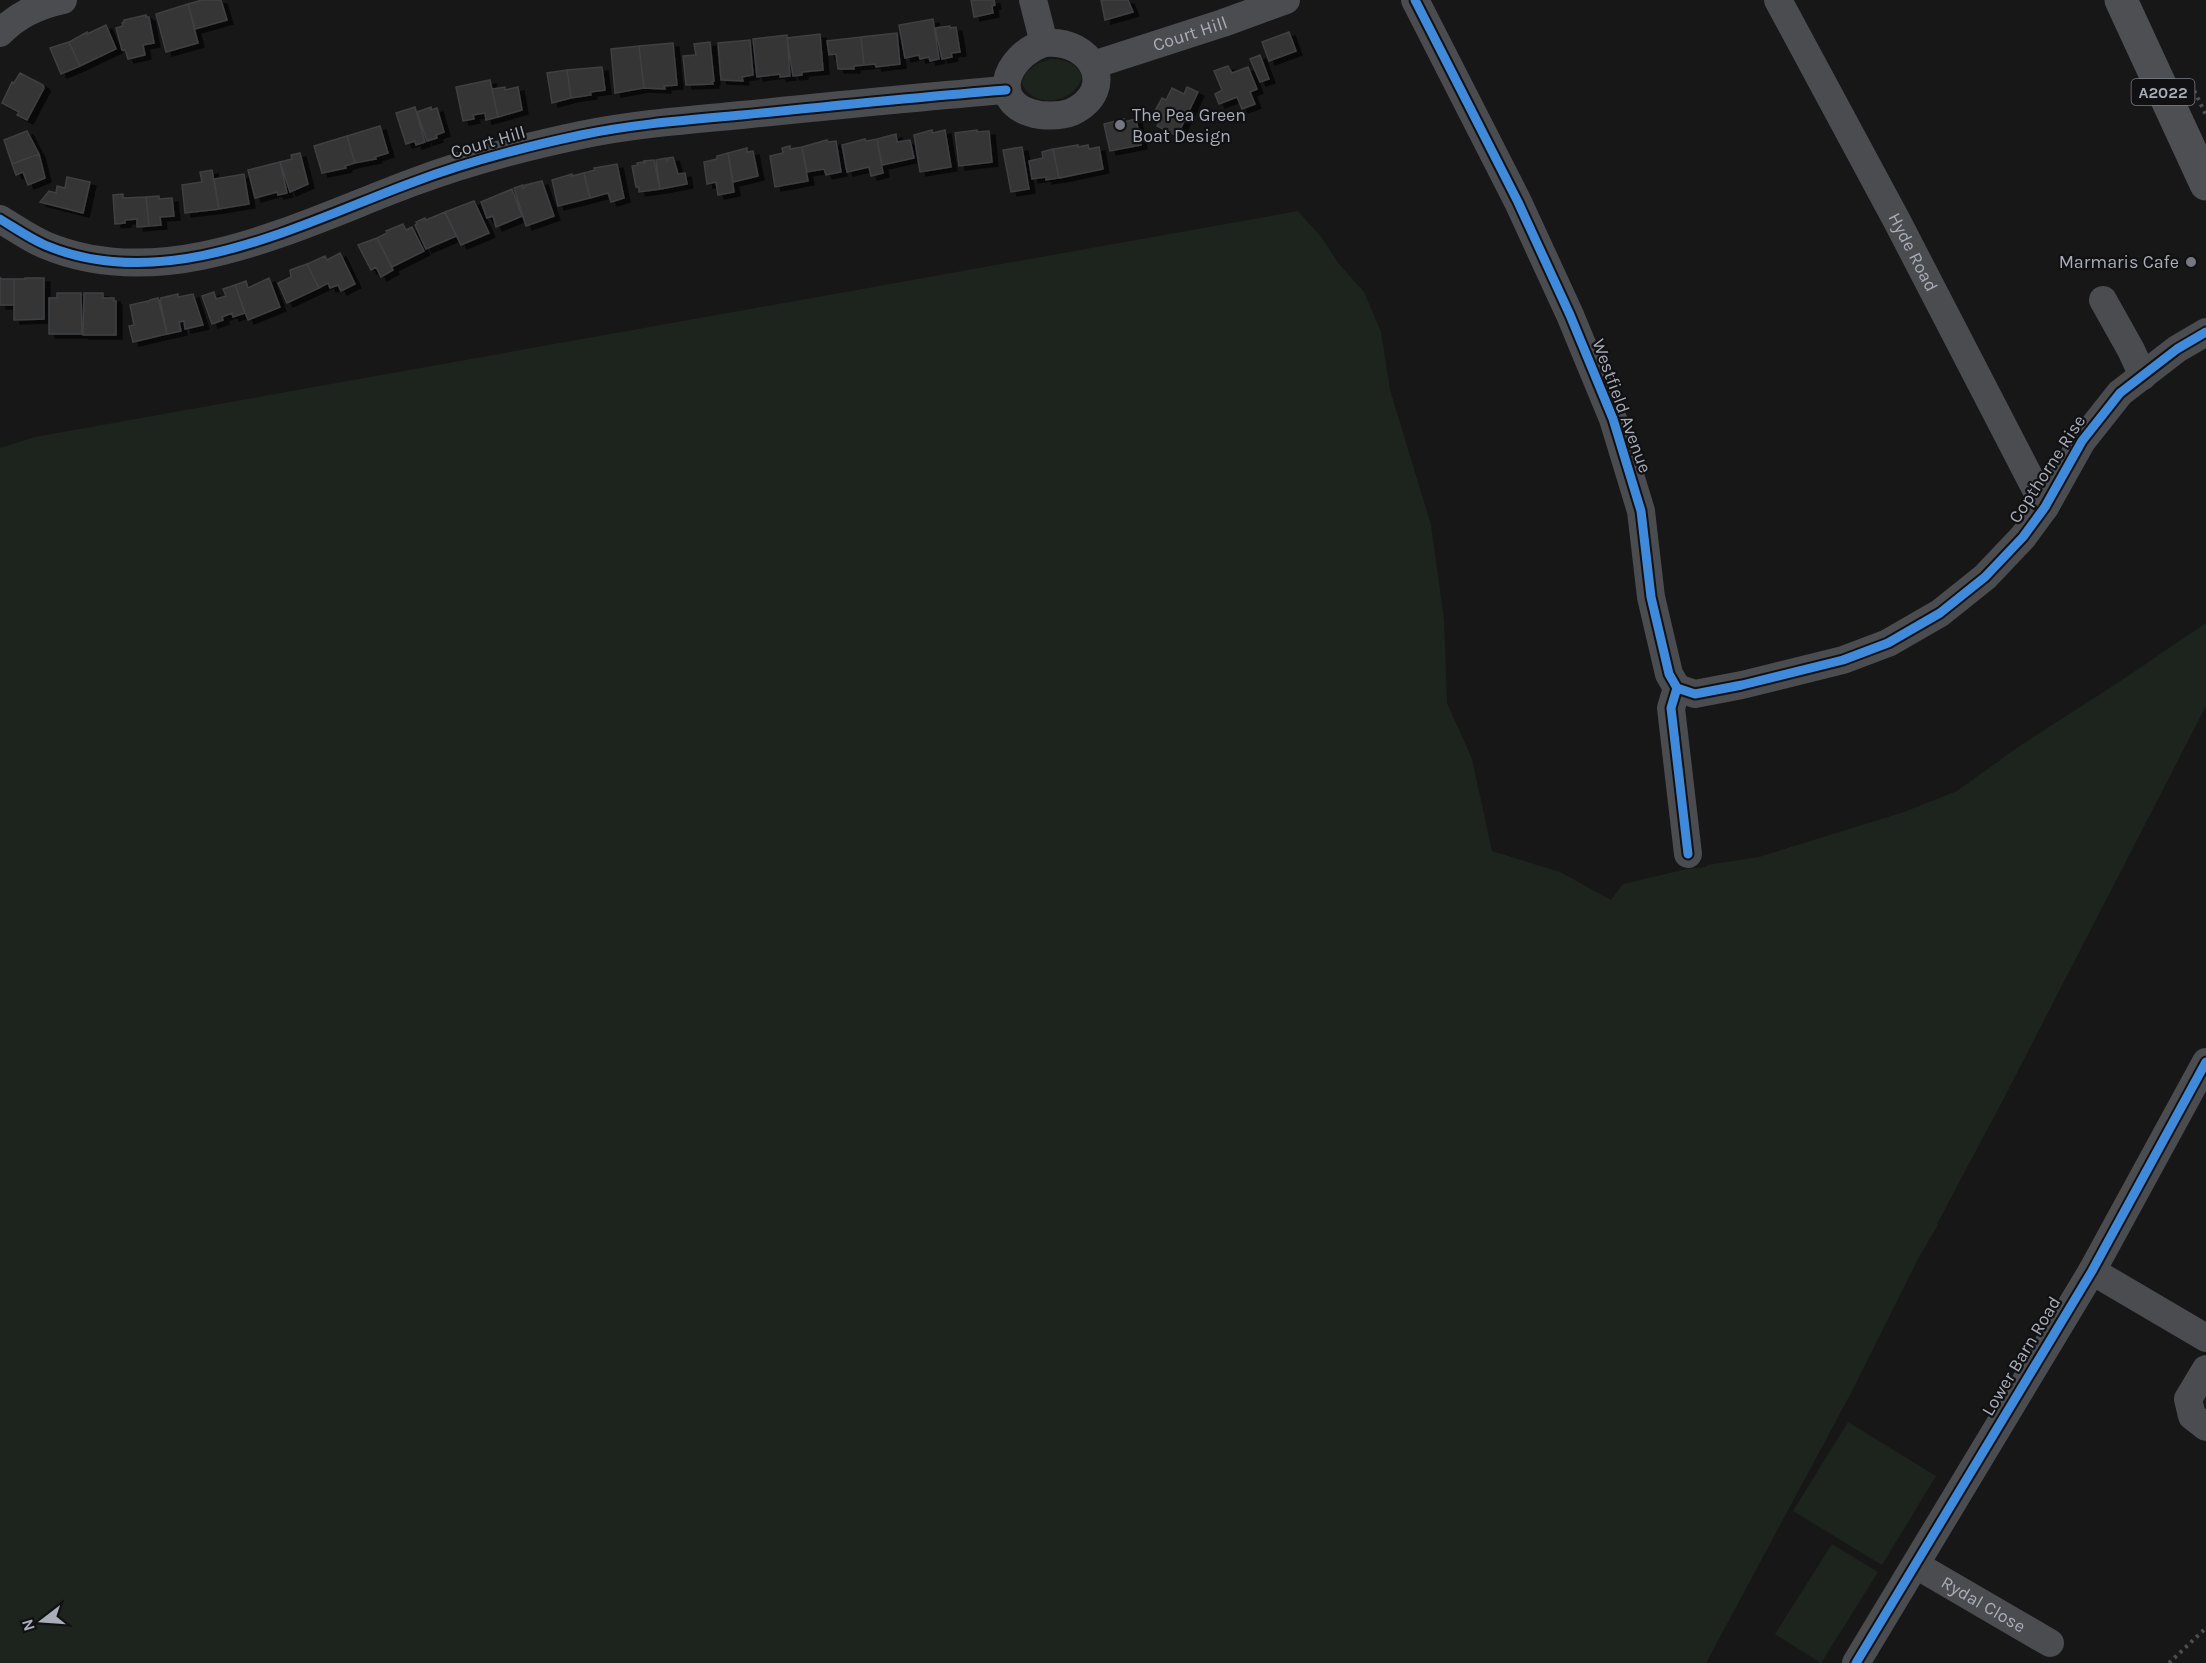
<svg xmlns="http://www.w3.org/2000/svg" width="2206" height="1663" viewBox="0 0 2206 1663" font-family="Karla,sans-serif">
  <defs>
    <filter id="shadow"><feDropShadow dx="6" dy="4" stdDeviation="0" flood-color="#0009"/></filter>
  </defs>
  <rect width="100%" height="100%" fill="#171717"/>
  <!-- green -->
  <path fill="#1d241e" d="M1051 59C1064 59 1078 64 1082 77 1076 103 1033 110 1022 84 1024 69 1037 63 1051 59Z
    M1298 211 1322 238 1339 264 1364 292 1381 332 1390 390 1431 525 1444 620 1447 703 1472 759 1492 851 1560 872 1611 900 1623 884 1687 869 1706 867 1707 865 1759 857 1904 812 1957 791 2021 745 2116 684 2206 623V706L2005 1096 1937 1224 1938 1225 1919 1257 1851 1393 1706 1663H0V448L35 437Z
    M1848 1422 1936 1476 1882 1565 1793 1511Z
    M1832 1544 1878 1572 1821 1663 1775 1634Z"/>
  <!-- building -->
  <path fill="#353536" stroke="#3f4043" stroke-width="1.5" filter="url(#shadow)" d="M202 0H221L227 20 195 29 188 4Z
    M971 0H994L995 5 992 6 993 13 974 17Z
    M1101 0H1128L1133 12 1105 20Z
    M188 4 198 43 166 52 156 14Z
    M146 15V17H149L154 43 143 45 145 55 128 59 125 50H122L116 28 123 26 122 23 124 22V20Z
    M933 19 939 59 930 61 929 57 920 59 919 55 905 58 899 25Z
    M106 25 116 49 80 66 69 42 87 32V34Z
    M950 26V28L956 27 960 52 951 53 952 57 942 59 935 28Z
    M1289 32 1296 51 1269 61 1262 42Z
    M897 33 900 64 876 67 875 64 864 65 861 37Z
    M820 34 823 70 802 72V75L793 76 787 38Z
    M787 35 790 76 780 77V74L757 77 753 39Z
    M861 37 864 65 854 66V69H838L836 54 829 55 827 41Z
    M750 40 753 75 742 77 743 81 721 80 718 43Z
    M69 42 80 66 61 74 50 48Z
    M710 42 714 81 712 82 713 84 686 85 683 56 696 55 694 44Z
    M673 43 677 85 664 86 665 89 644 88 639 46Z
    M639 46 644 88 615 93 611 49Z
    M1260 55 1269 79 1260 82 1250 59Z
    M1228 66 1232 73 1248 67 1257 89 1250 92 1255 104 1242 109 1237 97 1219 104 1215 94 1222 90 1214 71Z
    M602 67 605 90 590 92 591 95 571 98 567 70Z
    M567 70 571 98 552 103 547 73Z
    M20 73 43 85 44 88 27 120 17 115 19 112 2 103 12 82 14 83Z
    M490 80 498 117 486 120 485 113 473 115 474 119 463 121 456 87Z
    M505 87V90L518 87 522 110 498 117 492 89Z
    M1187 87 1198 92 1177 136 1157 126 1163 115 1155 111 1162 98 1166 100 1172 88 1184 94Z
    M415 107 425 142 416 145 415 141 406 144 396 113Z
    M431 107V110L437 108 444 132 436 135 437 138 427 141 417 112Z
    M1124 119V122L1136 119 1141 145 1110 151 1104 124Z
    M380 126 388 153 375 157 376 159 355 163 347 136Z
    M932 130 933 133 945 130 951 167 920 172 914 135Z
    M977 130V132L989 131 992 162 959 166 955 133Z
    M27 131 39 154 12 164 4 140Z
    M896 134 897 142 910 140 914 158 882 165 877 139Z
    M347 136 355 163 345 166 346 168 322 173 314 146Z
    M865 139 866 141 877 139 883 173 871 176 869 167 847 172 842 145Z
    M827 140 828 142 836 141 841 172 826 175 824 169 807 172 802 147Z
    M1078 145V147L1088 145 1089 149 1099 147 1103 169 1059 178 1053 149Z
    M790 146V149L802 147 808 181 775 187 770 156 783 153 782 148Z
    M1022 147 1029 189 1011 192 1003 150Z
    M747 148V152L753 151 758 176 733 182 728 153Z
    M1053 149 1059 178 1046 180V177L1032 179 1029 161 1043 158 1042 152Z
    M300 153 308 184 290 192 280 162 292 159 291 155Z
    M728 153 734 192 718 195 716 182 707 184 704 162 717 159V156Z
    M39 154 45 178 28 185 23 172 16 175 12 164Z
    M673 157 678 174 685 173 687 184 660 189 656 160 666 158 667 161 668 158Z
    M654 160 660 189 639 192V187H636L632 166 638 165 637 163 643 162 645 164 644 161Z
    M280 162 287 193 278 195 277 192 255 198 248 170Z
    M617 164 624 198 611 202 608 193 590 198 584 173 595 170 594 168Z
    M212 170 219 209 185 213 182 185 202 182 200 172Z
    M584 173 590 198 558 206 552 180 572 174V176Z
    M244 174 249 204 219 209 214 179Z
    M67 177 90 182 83 213 40 202 49 191 56 193 57 186 65 188Z
    M542 181 554 216 526 226 514 188 523 185V188L525 187V185Z
    M512 189 522 216 496 227 493 216 487 218 481 202Z
    M123 194V198L146 197 149 226 137 227V219L125 220V223L115 224 113 195Z
    M159 196V199L172 198 174 216 160 217 161 225 149 226 146 197Z
    M474 201 489 233 461 245 445 212Z
    M445 212 456 236 426 249 415 225 417 224 416 222 425 218 426 220Z
    M403 224 406 230 412 227 424 251 392 267 377 238 387 233 386 231Z
    M377 238 393 270 381 277 376 267 371 270 358 245Z
    M340 253 355 284 341 291 338 285 330 288 328 283 319 288 307 264 325 256 327 260Z
    M307 264 319 288 287 303 278 283 291 277 290 270Z
    M0 277 1 279H14V305H0Z
    M25 278H44V319L14 320V279H25Z
    M269 278 280 307 248 320 235 285 246 281 248 288Z
    M235 285 245 313 233 317 232 313 222 317 223 320 212 324 202 296 214 292 216 299 226 296 223 289Z
    M57 293H81L82 334H49V298H57Z
    M84 293H103V298H114V301H116V335H83Z
    M178 294V297L193 294 203 325 185 329 184 321 179 322 181 331 167 334 160 300 161 298Z
    M158 298 167 334 133 342 129 326 134 325 130 305 148 301V302L150 300Z"/>
  <g fill="none" stroke-linecap="round" stroke-linejoin="round">
    <!-- path -->
    <path stroke="#4d4e52" stroke-width="4" stroke-dasharray="3 4.5" stroke-linecap="butt" d="M2191 84 2206 115
      M2169 1663 2206 1628"/>
    <!-- minor -->
    <g stroke="#4b4c50" stroke-width="28">
      <path d="M1033 0 1044 43"/>
      <path d="M1415 0 1518 202 1570 315 1613 419 1641 511 1651 597 1669 674 1677 688 1671 708 1688 854"/>
      <path id="s1" d="M1778 0 1897 221 2045 507"/>
      <path d="M0 33C17 15 39 5 63 0"/>
      <path d="M1044 43C1092 38 1119 89 1072 112 1062 116 1051 116 1040 115 987 106 1004 57 1044 43Z"/>
      <path id="s2" d="M1093 65 1223 23 1286 0"/>
      <path d="M0 219C15 228 29 238 45 245 166 296 298 225 411 183 466 162 524 147 581 135 634 124 688 120 742 115 830 106 918 97 1006 90"/>
      <path d="M2103 300 2131 350 2143 376"/>
      <path d="M1677 688 1695 694 1742 685 1843 660 1888 643 1940 613 1985 577 2023 537 2045 507 2082 441 2120 393 2177 349 2206 332"/>
      <path d="M2092 1271 2206 1338"/>
      <path d="M2206 1369 2188 1399 2192 1416 2206 1427"/>
      <path id="s3" d="M1916 1565 2050 1643"/>
      <path d="M1856 1663 2092 1271 2206 1062"/>
    </g>
    <!-- major -->
    <path stroke="#4d4f52" stroke-width="33" d="M2121 0 2206 184"/>
    <!-- cycleway casing -->
    <g stroke="#111113" stroke-width="13">
      <path id="cycleway" d="M1415 0 1518 202 1570 315 1613 419 1641 511 1651 597 1669 674 1677 688 1671 708 1688 854
        M0 219C15 228 29 238 45 245 166 296 298 225 411 183 466 162 524 147 581 135 634 124 688 120 742 115 830 106 918 97 1006 90
        M1677 688 1695 694 1742 685 1843 660 1888 643 1940 613 1985 577 2023 537 2045 507 2082 441 2120 393 2177 349 2206 332
        M1856 1663 2092 1271 2206 1062"/>
    </g>
    <!-- cycleway -->
    <use href="#cycleway" stroke="#408adc" stroke-width="9"/>
  </g>
  <!-- markers -->
  <g fill="#757880" stroke="#111113" stroke-width="2">
    <circle cx="1120" cy="125" r="6"/>
    <circle cx="2191" cy="262" r="6"/>
  </g>
  <g text-anchor="middle" stroke-width="4.5" stroke-linejoin="round" paint-order="stroke">
    <!-- shield labels -->
    <rect fill="#111113" stroke="#7b7e86" stroke-width="1.5" x="2131.5" y="79" width="63" height="26" rx="4.5"/>
    <g font-size="16" font-weight="bold" fill="#a8adb8">
      <text x="2163" y="98">A2022</text>
    </g>
    <!-- street labels -->
    <g font-size="18" fill="#a8adb8" stroke="#111113">
      <text dy="6" stroke="none"><textPath href="#s2" startOffset="102">Court Hill</textPath></text>
      <text transform="translate(488 142) rotate(-16)" y="6">Court Hill</text>
      <text dy="6" stroke="none"><textPath href="#s1" startOffset="286">Hyde Road</textPath></text>
      <text transform="translate(1622 406) rotate(70)" y="6">Westfield Avenue</text>
      <text transform="translate(2047 469) rotate(-57)" y="6">Copthorne Rise</text>
      <text transform="translate(2021 1356) rotate(-59)" y="6">Lower Barn Road</text>
      <text dy="6" stroke="none"><textPath href="#s3" startOffset="78">Rydal Close</textPath></text>
    </g>
    <!-- poi labels -->
    <g font-size="18" fill="#a8adb8" stroke="#111113" text-anchor="start">
      <text x="1132" y="121">The Pea Green<tspan x="1132" dy="21">Boat Design</tspan></text>
      <text x="2179" y="268" text-anchor="end">Marmaris Cafe</text>
    </g>
  </g>
  <!-- north arrow -->
  <g transform="translate(42 1621) rotate(253)" stroke="#111113" stroke-width="4.5" paint-order="stroke">
  <path d="M0-4.5L10 22L0 15L-10 22Z" fill="#a8adb8"/>
  <text y="-9" font-size="16" font-weight="bold" text-anchor="middle" fill="#a8adb8">N</text>
  </g>
</svg>
